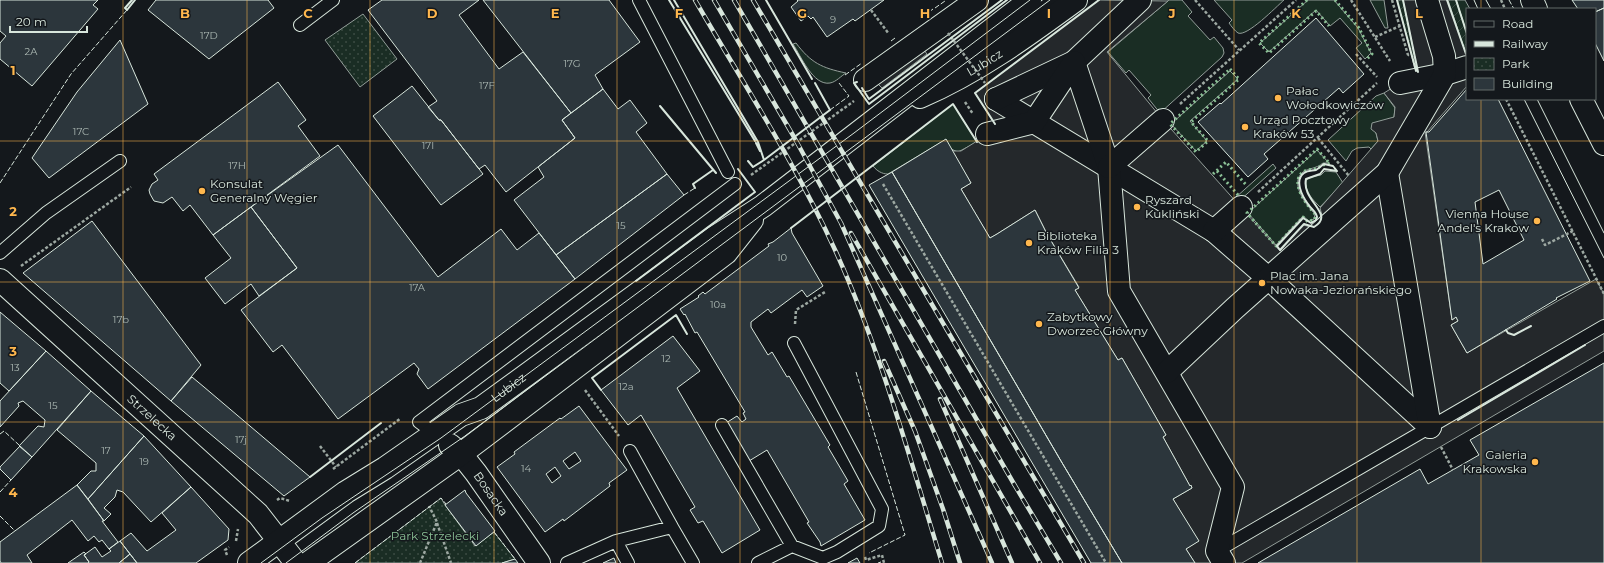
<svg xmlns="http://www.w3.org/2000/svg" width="1604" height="563" viewBox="0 0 1604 563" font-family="Montserrat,sans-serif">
  <defs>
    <pattern id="park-dots" width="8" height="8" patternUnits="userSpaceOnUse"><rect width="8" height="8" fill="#1a2d24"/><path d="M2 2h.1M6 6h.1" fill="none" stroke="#3b4b43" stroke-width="1.8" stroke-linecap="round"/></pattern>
    <pattern id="garden-furrows" width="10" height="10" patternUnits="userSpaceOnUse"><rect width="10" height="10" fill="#1a2d24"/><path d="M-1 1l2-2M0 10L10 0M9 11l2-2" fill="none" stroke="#3b4b43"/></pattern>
  </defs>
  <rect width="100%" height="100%" fill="#14181c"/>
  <!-- grass -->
  <path fill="#1a2d24" stroke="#939e99" d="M1169 0H1182L1192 12 1188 16 1210 40 1214 37 1223 48 1224 53 1222 57 1160 113 1148 98 1151 95 1129 70 1126 73 1108 52Z
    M1214 0H1284C1276 7 1247 37 1238 33 1235 31 1231 26 1229 23L1232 20Z
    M1308 0H1334L1358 28 1371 53 1365 59 1356 48 1362 43 1340 18 1330 26 1316 10 1269 52 1260 43Z
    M1370 0H1384L1388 28H1385Z
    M1456 0H1465L1470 9H1467V34Z
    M796 43C811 63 822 68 846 73 841 76 836 82 830 83 813 86 801 56 793 44Z
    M1230 71 1238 79 1190 121 1207 141 1196 151 1171 124Z
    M1384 93 1395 108 1394 117 1376 133 1378 141 1371 149 1369 147 1357 148 1352 151 1346 161 1328 140 1376 96Z
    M953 104 977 142 958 152 951 149 945 140 888 174C882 174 877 171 873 166Z
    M1317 150 1329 163H1323C1316 169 1308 168 1303 172 1289 183 1306 205 1315 214L1314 219 1309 221 1303 216 1276 245 1248 213Z
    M1273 164 1276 168 1238 202 1235 198Z
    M1325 171 1336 172 1343 183 1320 207C1312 199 1305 192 1306 180L1311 177 1321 175Z"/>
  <!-- park -->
  <path fill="url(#park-dots)" stroke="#939e99" d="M363 14 397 59 360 87 325 40Z
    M441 498 445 505 475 546 494 532 515 559 502 563H355Z"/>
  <!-- garden -->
  <path fill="url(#garden-furrows)" stroke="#939e99" d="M1397 0H1403L1418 72 1416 73Z
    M1447 0H1456L1467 34V54H1466Z"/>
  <!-- parking -->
  <path fill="#24282b" stroke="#939e99" d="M1099 0 1168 1 1107 52 1163 120 1280 251 1303 225 1315 228 1323 219 1320 208 1378 141 1376 133 1371 129 1372 123 1394 117 1395 107 1384 93 1418 72 1403 0H1448L1466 54H1467V86L1427 132H1425L1452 320 1456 317 1458 321 1451 325 1467 353 1596 279 1604 294V351L1242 563H1195L1186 549 1198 541 1173 499 1192 488 1191 486H1190L1163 437 1166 435 1122 358 1118 360 1075 290 1079 287 1047 234 1035 210 997 234 990 238 961 189 971 183 951 149 954 151H961L977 141 996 126 975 93Z
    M923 49 927 54 882 88 877 83Z"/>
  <!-- building -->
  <path fill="#2c363c" stroke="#d8e6dc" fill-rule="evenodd" d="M0 0H98L93 5 98 9 32 86 0 59V43L6 36 0 31Z
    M156 0H268L274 8 209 59 148 10Z
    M382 0H479L459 15 499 69 523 52 571 113 562 120 575 138 506 192 485 165 479 169 441 120H439L428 107 437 101 368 10Z
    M483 0H609L640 42 595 75 603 89 571 113Z
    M797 0H884L855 21 853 19 827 37 813 17 811 19 808 16 801 21 791 7 798 1Z
    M1572 0H1604V8L1595 12V9H1578Z
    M1604 8V61L1595 43V12Z
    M1316 18 1364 74 1343 93 1339 88 1264 154 1268 159 1248 177 1198 122 1220 103 1221 104Z
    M120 40 148 104 49 178 32 158 77 92Z
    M278 82 306 120 298 126 320 156 213 235 190 205 183 211 172 197 163 203 154 201 150 194 149 190 152 184 158 180 154 174Z
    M412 86 439 120H441L483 174 441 205 373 116Z
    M603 89 618 109 630 100 647 123 636 132 667 174 556 255 514 200 544 177 538 167 575 138 562 120Z
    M1467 89V99H1498L1590 281 1556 298 1557 299 1467 353 1451 325 1458 321 1456 317 1452 320 1426 132H1429ZM1499 190 1524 240 1483 264 1475 202Z
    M946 139 971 183 961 189 990 238 997 234 1035 210 1047 234 1079 288 1075 290 1118 360 1122 358 1166 435 1163 437 1190 486 1191 485 1192 488 1173 499 1199 541 1186 549 1195 563H1122L1061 461 892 172Z
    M338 145 438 277 501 229 517 250 539 233 575 279 428 389 417 374 419 369 414 363 338 419 282 345 273 352 241 310 297 268 251 207Z
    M892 172 1061 461 1122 563H1091L869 185Z
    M667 174 684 195 575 279 556 255Z
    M251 207 297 268 259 296 251 284 225 304 205 278 231 258 213 235Z
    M92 221 201 365 171 401 23 273Z
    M791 228 792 233 823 286 807 297 802 290 771 313 768 309 751 322V327L768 355 772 352 787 377 789 376 830 445 828 447 848 481 844 484 865 520 821 546 820 542 807 523 809 522 767 450 749 461 726 423 737 416 742 422 746 419 743 413 745 412 697 332 695 333 685 314 684 315 680 309 699 297 698 296 703 292 705 294 769 246 768 244 773 242Z
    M0 312 46 351 9 391 0 383Z
    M673 336 700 371 677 388 760 530 722 553 703 521 698 523 690 510 695 507 641 415 628 425 601 390Z
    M46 351 91 391 32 457 19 446 38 426 44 427 45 420 23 401 18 403 19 406 0 427V401Z
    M1604 363V563H1258L1420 469 1428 484 1479 455 1470 440Z
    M192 377 204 387 310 477 284 496 171 401Z
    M91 391 144 436 88 499 77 485 91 471H96V463L57 430Z
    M579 406 627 470 609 483 610 486 564 521 563 519 545 532 497 467 515 454 514 452 560 418 561 419ZM575 452 581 461 569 469 563 461ZM555 467 561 476 552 483 546 474Z
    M144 436 191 487 151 522 123 492 117 490 115 497 104 508 111 514 104 521 88 499Z
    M20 446 32 457 11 480 0 469V467Z
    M77 485 104 521H102L118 542 109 549 102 540 99 542 94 536 88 541 72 520 27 555 32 563H1L0 561V542Z
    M191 487 229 529 228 540 196 563H137L120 541 131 533 147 551 176 530 162 513Z
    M465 490 466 493 495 531 476 546 445 505Z
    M120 541 130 554 119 563H88L89 562 84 555 95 547 102 557 111 551 109 549Z
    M84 552 86 554 84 555 89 562 88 563H68Z
    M130 554 137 563H119Z
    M614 558 616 563H603Z
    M857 558 860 563H848Z
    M515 559 518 563H502Z"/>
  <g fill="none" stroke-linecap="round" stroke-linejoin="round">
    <!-- lane casing -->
    <g stroke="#d8e6dc" stroke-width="14">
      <path id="lane" d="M639 0 728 172
        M300 25 333 0
        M983 52 1053 0
        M0 253 46 213 120 161
        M722 425 792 546
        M435 434 419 422 735 184
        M630 451 672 527
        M616 541 628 563
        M1217 551 1604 326
        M567 563 616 541 672 527 693 563
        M758 563 792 546 823 558 837 552 879 526 882 509 794 343"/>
    </g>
    <!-- street casing -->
    <g stroke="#d8e6dc" stroke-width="24">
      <g id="street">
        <path d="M1532 0 1536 9"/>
        <path d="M865 80 977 0"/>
        <path d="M1400 83 1445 74 1467 67"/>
        <path id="s1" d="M920 97C976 73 1027 36 1076 0"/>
        <path d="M996 99 1214 231 1268 278 1430 427"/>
        <path d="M996 99 1074 62 1140 0"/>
        <path d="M1581 99 1604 144"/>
        <path d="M987 134 1034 122 1074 62 1109 167 1119 291 1233 487 1217 551 1224 563"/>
        <path d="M1109 167 1163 120"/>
        <path d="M1387 173 1430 427"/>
        <path d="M1214 231 1241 207"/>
        <path id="s2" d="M0 280 258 514 296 563"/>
        <path d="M1167 372 1235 308 1387 173 1445 74 1444 56 1427 0"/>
        <path id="s3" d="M450 445 461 454 476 473 539 563"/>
        <path id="s4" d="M249 563 346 492 385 468 461 415 481 408 715 237 763 206 1030 0"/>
        <path d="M308 563 461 454 726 253 752 220"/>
      </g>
    </g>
    <!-- path -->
    <path stroke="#9da8a2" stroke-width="2.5" stroke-dasharray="3 2" stroke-linecap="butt" d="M1195 0 1239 50
      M1351 0 1390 61
      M1392 0 1408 55 1407 56
      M1501 0 1505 9
      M871 10 889 34
      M1375 37 1400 26
      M1356 54 1377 77
      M1506 99 1604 294
      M965 102 973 114
      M1180 104 1296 0
      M1318 138 1349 176
      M751 175 854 101
      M883 184 1106 563
      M1258 192 1377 83
      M1542 239 1545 245 1573 231
      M21 266 131 187
      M795 324 796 310 825 292
      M585 390 619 436
      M320 446 336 467
      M1441 447 1453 470
      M333 469 401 418
      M277 500 280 498 290 501
      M437 523 451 563
      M236 541 238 529
      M227 555 225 550 229 547
      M865 557 866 560 882 555 884 563
      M420 563 437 522 429 506"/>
    <!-- lane -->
    <use href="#lane" stroke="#14181c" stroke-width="12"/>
    <!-- street -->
    <use href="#street" stroke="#14181c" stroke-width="22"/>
    <!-- tram -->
    <path stroke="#d8e6dc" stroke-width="1" d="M1474 0 1478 9
      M1486 0 1491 9
      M1524 99 1604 258
      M1537 99 1604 233
      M261 563 322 518 441 438 854 133 1030 0
      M286 563 353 513 465 436 1050 0"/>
    <!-- rail casing -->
    <g stroke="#d8e6dc" stroke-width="4.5">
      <path id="rail" d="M695 0C743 83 796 164 836 252 881 352 910 459 942 563
        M714 0 794 137 841 223 992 563
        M734 0 1014 484 1061 563
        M753 0 1084 563
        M851 233 1040 563
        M884 361 915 431 943 509 960 563
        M940 399 1012 563"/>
    </g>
    <!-- rail -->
    <use href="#rail" stroke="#14181c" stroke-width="3" stroke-dasharray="9" stroke-linecap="butt"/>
    <!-- path-bridge -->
    <path stroke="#9da8a2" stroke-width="2.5" stroke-dasharray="3 2" stroke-linecap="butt" d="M948 33 985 83"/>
    <!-- hedge -->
    <path stroke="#8ac095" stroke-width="3" stroke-dasharray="2 3" stroke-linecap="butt" d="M1307 0 1259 43 1269 53 1316 11 1329 26
      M1335 0 1359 28 1372 54 1367 59
      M1230 69 1239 79 1191 122 1208 141 1196 152 1170 124Z
      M1317 149 1330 164C1321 164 1322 167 1315 169 1311 170 1307 169 1303 172 1289 183 1307 205 1315 214V219L1308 222 1303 217 1276 246 1247 213Z
      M1217 171 1238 195
      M1213 174 1226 162 1247 186"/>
    <!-- fence -->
    <path stroke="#d8e6dc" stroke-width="1" stroke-dasharray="5 2" stroke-linecap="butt" d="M1509 0 1514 9
      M935 8 945 1
      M920 19 933 9
      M891 41 895 38
      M845 75 862 63
      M830 110 849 96 839 83
      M0 183 71 74 127 10
      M684 195 695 188
      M856 372 905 535 869 553
      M0 434 4 431 19 445
      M0 492 11 480
      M0 516 15 531
      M494 532 515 559
      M355 563 441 498 446 504
      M878 563 881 562"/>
    <!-- wall -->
    <path stroke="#d8e6dc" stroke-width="2" d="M132 0 125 8 127 10 135 0
      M669 0 755 141
      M674 0 758 142 764 160 830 110 815 83
      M766 0 812 79
      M1397 0 1416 71
      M1403 0 1418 72
      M1447 0 1466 54H1467
      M1456 0 1467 34
      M857 82 854 83 869 104 1007 0
      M862 88 869 99 1002 0
      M660 106 716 173
      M995 124 975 93 1099 0
      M756 143 760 151
      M748 161 753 167 764 160
      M1324 164 1333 166 1337 171 1324 169 1320 174 1306 179C1301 201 1336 214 1314 227L1304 224 1280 250 1277 246 1303 218 1311 223 1316 220 1317 217C1316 211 1311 209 1308 204 1302 196 1294 180 1304 173 1308 170 1312 171 1316 170 1319 168 1321 166 1324 164Z
      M695 188 693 184 713 170
      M791 228 953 104 977 142
      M636 281 755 192 738 169
      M1506 330 1508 333 1514 335 1531 326
      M601 390 592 378 676 315 687 334
      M1458 420 1585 345
      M310 477 381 423"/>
  </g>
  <!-- grid -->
  <path fill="none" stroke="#ffb74d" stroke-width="1" stroke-opacity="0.55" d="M123 0V563M247 0V563M370 0V563M494 0V563M617 0V563M740 0V563M864 0V563M987 0V563M1110 0V563M1234 0V563M1357 0V563M1481 0V9M1481 99V563M0 141H1604M0 282H1604M0 422H1604"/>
  <!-- markers -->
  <g fill="#ffb74d" stroke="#14181c" stroke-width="1.5">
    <circle cx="1278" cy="98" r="4"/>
    <circle cx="1245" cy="127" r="4"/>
    <circle cx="202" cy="191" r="4"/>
    <circle cx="1137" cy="207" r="4"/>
    <circle cx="1537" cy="221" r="4"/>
    <circle cx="1029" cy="243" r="4"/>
    <circle cx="1262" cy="283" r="4"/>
    <circle cx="1039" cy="324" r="4"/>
    <circle cx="1535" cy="462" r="4"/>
  </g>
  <g text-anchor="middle" stroke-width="3" stroke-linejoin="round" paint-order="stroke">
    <!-- number labels -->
    <g font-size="10" fill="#adbab4">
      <text x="833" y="23">9</text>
      <text x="209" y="39">17D</text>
      <text x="31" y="55">2A</text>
      <text x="572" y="67">17G</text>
      <text x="487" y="89">17F</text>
      <text x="81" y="135">17C</text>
      <text x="428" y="149">17I</text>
      <text x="237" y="169">17H</text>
      <text x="621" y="229">15</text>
      <text x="782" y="261">10</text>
      <text x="417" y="291">17A</text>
      <text x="718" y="308">10a</text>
      <text x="121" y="323">17b</text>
      <text x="666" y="362">12</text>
      <text x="15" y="371">13</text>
      <text x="626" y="390">12a</text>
      <text x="53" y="409">15</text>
      <text x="241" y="443">17j</text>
      <text x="106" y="454">17</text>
      <text x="144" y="465">19</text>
      <text x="526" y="472">14</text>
    </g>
    <!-- street labels -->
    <g font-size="12" fill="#d8e6dc" stroke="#14181c">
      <text dy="4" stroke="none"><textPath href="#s1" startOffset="73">Lubicz</textPath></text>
      <text dy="4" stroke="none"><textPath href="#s4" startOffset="314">Lubicz</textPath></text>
      <text dy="4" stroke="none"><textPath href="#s2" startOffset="205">Strzelecka</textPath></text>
      <text dy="4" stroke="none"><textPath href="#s3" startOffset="64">Bosacka</textPath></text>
    </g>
    <!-- poi labels -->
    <g font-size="12" fill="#d8e6dc" stroke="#14181c" text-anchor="start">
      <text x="1286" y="95">Pałac<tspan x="1286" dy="14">Wołodkowiczów</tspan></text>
      <text x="1253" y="124">Urząd Pocztowy<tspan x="1253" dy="14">Kraków 53</tspan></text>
      <text x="210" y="188">Konsulat<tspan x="210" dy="14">Generalny Węgier</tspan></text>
      <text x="1145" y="204">Ryszard<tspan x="1145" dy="14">Kukliński</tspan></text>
      <text x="1529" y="218" text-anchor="end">Vienna House<tspan x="1529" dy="14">Andel's Krakow</tspan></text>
      <text x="1037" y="240">Biblioteka<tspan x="1037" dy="14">Kraków Filia 3</tspan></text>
      <text x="1270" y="280">Plac im. Jana<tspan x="1270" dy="14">Nowaka-Jeziorańskiego</tspan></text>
      <text x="1047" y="321">Zabytkowy<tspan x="1047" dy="14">Dworzec Główny</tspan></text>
      <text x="1527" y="459" text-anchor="end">Galeria<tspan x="1527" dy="14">Krakowska</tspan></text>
    </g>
    <!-- park labels -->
    <g font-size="12" fill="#8ac095" stroke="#14181c">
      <text x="435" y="540">Park Strzelecki</text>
    </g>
  </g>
  <g font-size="13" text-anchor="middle" font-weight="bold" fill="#ffb74d" stroke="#14181c" stroke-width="3" stroke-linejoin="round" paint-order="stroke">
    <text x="185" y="18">B</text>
    <text x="308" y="18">C</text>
    <text x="432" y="18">D</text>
    <text x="555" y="18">E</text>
    <text x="679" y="18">F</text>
    <text x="802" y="18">G</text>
    <text x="925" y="18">H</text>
    <text x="1049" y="18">I</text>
    <text x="1172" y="18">J</text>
    <text x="1296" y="18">K</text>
    <text x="1419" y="18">L</text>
    <text x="13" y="75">1</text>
    <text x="13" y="216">2</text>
    <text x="13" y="356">3</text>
    <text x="13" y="497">4</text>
  </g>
  <!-- legend -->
  <rect x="1466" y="8" width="130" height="92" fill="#14181c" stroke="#626a69"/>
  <rect x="1474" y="21" width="20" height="6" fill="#14181c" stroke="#626a69"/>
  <text x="1502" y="28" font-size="12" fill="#d8e6dc">Road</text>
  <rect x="1474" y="41" width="20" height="6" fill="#d8e6dc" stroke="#626a69"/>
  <text x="1502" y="48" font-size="12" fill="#d8e6dc">Railway</text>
  <rect x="1474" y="58" width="20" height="12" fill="url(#park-dots)" stroke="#626a69"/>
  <text x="1502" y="68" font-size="12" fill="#d8e6dc">Park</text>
  <rect x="1474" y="78" width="20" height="12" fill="#2c363c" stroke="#626a69"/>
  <text x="1502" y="88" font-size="12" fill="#d8e6dc">Building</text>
  <!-- scale -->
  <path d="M10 26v6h77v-6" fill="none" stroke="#d8e6dc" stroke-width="2"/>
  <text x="16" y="26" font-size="12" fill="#d8e6dc" stroke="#14181c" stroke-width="3" paint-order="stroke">20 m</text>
</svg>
